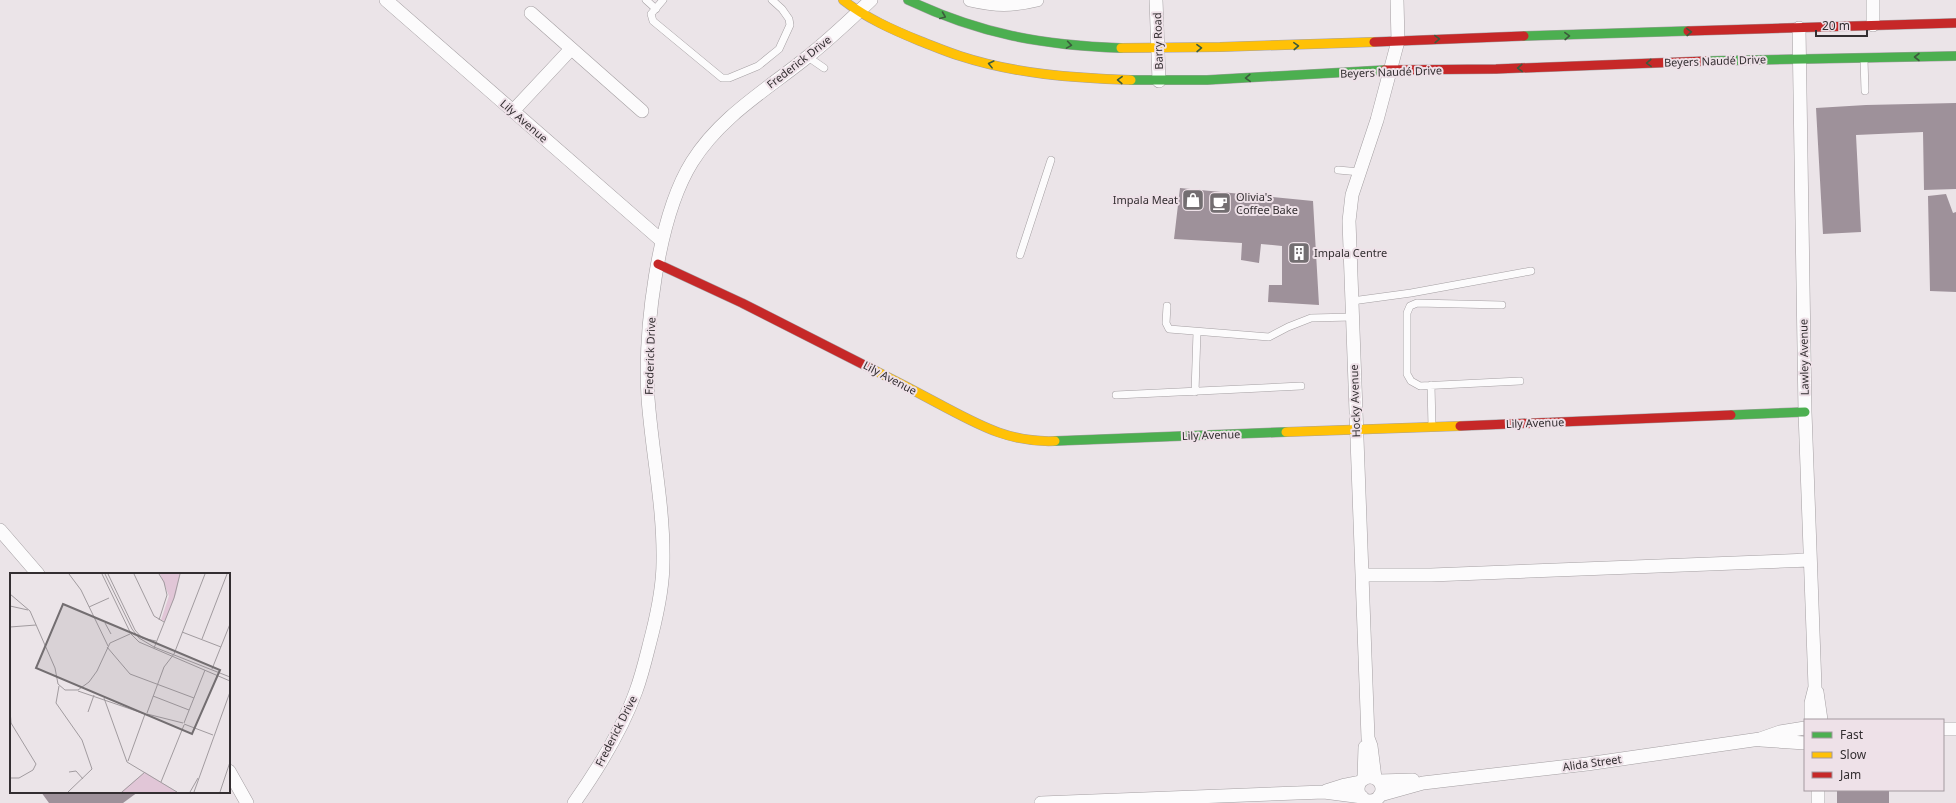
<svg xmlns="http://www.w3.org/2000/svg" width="1956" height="803" viewBox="0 0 1956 803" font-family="'Noto Sans',sans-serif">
  <rect width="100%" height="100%" fill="#ebe4e8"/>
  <!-- building -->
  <path fill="#9e919a" d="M1956 103V189L1924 190 1923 132 1856 135 1861 232 1823 234 1816 108 1866 105Z
    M1180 188 1313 201 1319 305 1268 302 1269 285H1282V246L1261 244 1259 263 1241 260 1242 243 1174 239Z
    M1946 194 1953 213 1956 212V292L1930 291 1928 196Z
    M1837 790H1889V803H1837Z
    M41 792H138L123 803H49Z"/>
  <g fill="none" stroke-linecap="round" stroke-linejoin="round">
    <!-- lane casing -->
    <g stroke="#a49fa2" stroke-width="8">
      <path id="lane" d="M646 0 656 9
        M663 0 651 14 653 21 722 78H729L758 66 779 49 790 25 789 19 782 9 772 0
        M808 57 824 68
        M1864 59 1865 91
        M1338 170 1360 172
        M1020 255 1051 160
        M1352 301 1411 293 1531 271
        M1502 305 1417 303 1410 306 1407 313V374L1411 381 1420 386 1520 381
        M1167 306 1166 323 1169 329 1269 337 1288 327 1311 318 1352 317
        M1431 385 1432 427
        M1195 392 1197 332
        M1116 395 1301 386"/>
    </g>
    <!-- street casing -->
    <g stroke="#a49fa2" stroke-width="14">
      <path id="street" d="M386 0 662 241
        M970 0C996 6 1012 6 1037 0
        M1156 0 1159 81
        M1873 0V25
        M531 13 642 111
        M1799 28 1805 412 1815 687 1811 703V720
        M513 111 571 49
        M0 530 38 574
        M1362 575H1431L1810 560
        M1817 692 1821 720
        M1943 729H1956
        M1761 740 1805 743
        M229 771 247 803
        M1358 789a12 12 0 1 1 24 0a12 12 0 1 1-24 0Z
        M1375 778 1371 746 1368 738 1349 221 1352 195 1377 120 1398 41 1397 0
        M1364 779 1365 747
        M1379 781 1413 780
        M1818 790V803
        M1326 791 1345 785 1360 782
        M1380 795 1423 783 1587 764 1760 739 1780 732 1805 728
        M574 803C598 769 622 730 636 691 643 672 647 653 652 634 658 610 663 586 663 562 664 506 652 453 648 398 644 332 657 218 692 162 720 117 766 90 806 58 829 40 850 20 871 0
        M1041 803 1324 792 1362 797"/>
    </g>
    <!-- fast casing -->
    <g stroke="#a49fa2" stroke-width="10">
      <path id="fast" d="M908 0C980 34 1041 45 1121 48
        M1524 36 1688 31
        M1707 61 1956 56
        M1131 80H1207L1385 70
        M1731 415 1805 412
        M1055 441 1286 432"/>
    </g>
    <!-- slow casing -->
    <g stroke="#a49fa2" stroke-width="10">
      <path id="slow" d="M843 0C866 18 893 30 920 41 933 46 947 52 960 56 1015 74 1073 78 1131 80
        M1121 48 1220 47 1374 42
        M870 368C894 380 917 392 941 405 979 425 1010 443 1055 441
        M1286 432 1460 426"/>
    </g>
    <!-- jam casing -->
    <g stroke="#a49fa2" stroke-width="10">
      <path id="jam" d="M1688 31 1956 23
        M1374 42 1524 36
        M1385 70 1496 69 1707 61
        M658 264 742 303 870 368
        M1460 426 1731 415"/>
    </g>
    <!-- lane -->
    <use href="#lane" stroke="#fcfbfc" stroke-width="7"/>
    <!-- street -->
    <use href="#street" stroke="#fcfbfc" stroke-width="13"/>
    <!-- fast -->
    <use href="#fast" stroke="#4caf50" stroke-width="9"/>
    <!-- slow -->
    <use href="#slow" stroke="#ffc107" stroke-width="9"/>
    <!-- jam -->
    <use href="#jam" stroke="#c62828" stroke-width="9"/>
  </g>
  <!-- one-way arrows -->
  <defs><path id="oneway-chevron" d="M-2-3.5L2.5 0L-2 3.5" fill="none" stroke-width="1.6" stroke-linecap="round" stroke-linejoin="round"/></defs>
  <g stroke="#3c5b3c">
    <use href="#oneway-chevron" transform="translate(943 16) rotate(22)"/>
    <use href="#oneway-chevron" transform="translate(1689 32) rotate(-2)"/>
    <use href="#oneway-chevron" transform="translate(1567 36) rotate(-2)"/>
    <use href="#oneway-chevron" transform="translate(1437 39) rotate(-2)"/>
    <use href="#oneway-chevron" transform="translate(1069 45) rotate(9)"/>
    <use href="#oneway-chevron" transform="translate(1296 46) rotate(-3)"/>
    <use href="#oneway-chevron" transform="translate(1199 48) rotate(-1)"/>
    <use href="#oneway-chevron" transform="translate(1917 57) rotate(180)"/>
    <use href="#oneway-chevron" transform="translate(1649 63) rotate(178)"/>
    <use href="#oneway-chevron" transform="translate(991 64) rotate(-166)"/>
    <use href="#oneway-chevron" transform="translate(1520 68) rotate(178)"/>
    <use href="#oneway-chevron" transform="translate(1248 78) rotate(178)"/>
    <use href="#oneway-chevron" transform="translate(1120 80) rotate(-178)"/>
  </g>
  <!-- icons -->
  <defs>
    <g id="shop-square" transform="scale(1.15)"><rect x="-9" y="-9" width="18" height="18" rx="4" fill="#736e71" stroke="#eee1e8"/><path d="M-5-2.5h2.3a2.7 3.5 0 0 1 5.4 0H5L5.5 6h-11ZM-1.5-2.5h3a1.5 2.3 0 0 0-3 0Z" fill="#fff"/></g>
    <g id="cafe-square" transform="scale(1.15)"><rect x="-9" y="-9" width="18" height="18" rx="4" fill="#736e71" stroke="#eee1e8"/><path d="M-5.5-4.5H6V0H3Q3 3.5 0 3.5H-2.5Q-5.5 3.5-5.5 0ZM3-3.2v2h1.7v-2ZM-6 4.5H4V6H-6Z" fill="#fff"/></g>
    <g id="building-square" transform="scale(1.15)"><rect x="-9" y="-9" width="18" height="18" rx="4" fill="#736e71" stroke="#eee1e8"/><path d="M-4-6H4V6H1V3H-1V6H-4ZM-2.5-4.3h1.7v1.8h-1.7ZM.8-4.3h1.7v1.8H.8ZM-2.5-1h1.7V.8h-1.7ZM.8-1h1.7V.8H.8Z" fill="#fff"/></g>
  </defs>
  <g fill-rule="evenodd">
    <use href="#shop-square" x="1193" y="200"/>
    <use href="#cafe-square" x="1220" y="203"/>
    <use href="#building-square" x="1299" y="253"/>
  </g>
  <g text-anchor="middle" stroke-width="4" stroke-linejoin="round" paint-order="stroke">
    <!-- street labels -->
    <g font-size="11" fill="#332e31" stroke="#eee1e8">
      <text transform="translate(1158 41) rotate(-92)" y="4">Barry Road</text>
      <text transform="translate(1715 61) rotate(-2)" y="4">Beyers Naudé Drive</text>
      <text transform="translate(799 62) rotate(-38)" y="4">Frederick Drive</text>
      <text transform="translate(1391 72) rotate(-2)" y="4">Beyers Naudé Drive</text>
      <text transform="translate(524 121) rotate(41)" y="4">Lily Avenue</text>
      <text transform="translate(650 356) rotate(-88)" y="4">Frederick Drive</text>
      <text transform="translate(1804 357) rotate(-91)" y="4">Lawley Avenue</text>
      <text transform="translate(890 378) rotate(28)" y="4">Lily Avenue</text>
      <text transform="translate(1355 401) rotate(-92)" y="4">Hocky Avenue</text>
      <text transform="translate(1535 423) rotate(-2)" y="4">Lily Avenue</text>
      <text transform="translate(1211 435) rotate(-2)" y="4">Lily Avenue</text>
      <text transform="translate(616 731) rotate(-63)" y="4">Frederick Drive</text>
      <text transform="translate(1592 763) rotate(-8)" y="4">Alida Street</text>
    </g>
    <!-- poi labels -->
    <g font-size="11" fill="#332e31" stroke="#eee1e8" text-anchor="start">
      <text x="1236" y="201">Olivia's<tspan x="1236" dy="13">Coffee Bake</tspan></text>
      <text x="1178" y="204" text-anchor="end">Impala Meat</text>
      <text x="1314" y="257">Impala Centre</text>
    </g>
  </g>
  <!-- overview -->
  <g transform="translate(10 573)">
    <rect width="220" height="220" fill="#ebe4e8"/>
    <path d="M150 1H170L166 21 155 48 151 47 159 23ZM135 199 167 219H111Z" fill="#e1c6d7"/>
    <path fill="none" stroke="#a19b9f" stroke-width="1" d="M59 1 71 17 98 73M92 1 121 61 129 69 220 108M95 1 122 56 129 65 144 74 220 104M98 1 125 57 132 65 146 68M124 1 144 43 154 49M149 1 154 9 157 22 149 47M0 21 20 38 45 95 48 111 55 117H68L79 109 87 98 100 70 120 61M0 33 18 37M79 34 99 25M95 50 101 61M0 54 26 52M172 59 211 74M192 66 217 1M97 74 120 101 184 125M144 75 164 25 170 1M202 96 220 51M49 113 46 130 72 167 82 196 58 219M68 118 135 141M143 123 179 137M94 125 117 189M0 137 1 150 26 191 23 197 9 205H0M78 139 84 122M137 140 154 94 164 81 195 1M137 141 173 150M174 150 195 97M174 151 203 162M118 188 135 141M117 189 167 219M59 199 66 198 73 206M151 209 174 152M112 219 135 199M180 219 188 205M184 219 220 119M210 219 220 189"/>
    <path fill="#736e71" fill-opacity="0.15" stroke="#736e71" stroke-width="2" d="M53 31 210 97 182 161 26 95Z"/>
    <rect width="220" height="220" fill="none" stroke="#332e31" stroke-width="2"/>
  </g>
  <!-- legend -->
  <rect x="1804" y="719" width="140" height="72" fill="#eee1e8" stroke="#a3999f"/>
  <rect x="1812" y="732" width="20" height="6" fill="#4caf50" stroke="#a3999f"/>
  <text x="1840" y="739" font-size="12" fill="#332e31">Fast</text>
  <rect x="1812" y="752" width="20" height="6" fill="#ffc107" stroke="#a3999f"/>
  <text x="1840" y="759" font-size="12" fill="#332e31">Slow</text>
  <rect x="1812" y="772" width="20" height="6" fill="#c62828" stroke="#a3999f"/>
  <text x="1840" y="779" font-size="12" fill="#332e31">Jam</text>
  <!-- scale -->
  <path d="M1816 30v6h51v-6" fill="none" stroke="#332e31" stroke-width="2"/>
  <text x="1822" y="30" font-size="12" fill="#332e31" stroke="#eee1e8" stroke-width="3" paint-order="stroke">20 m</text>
</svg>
